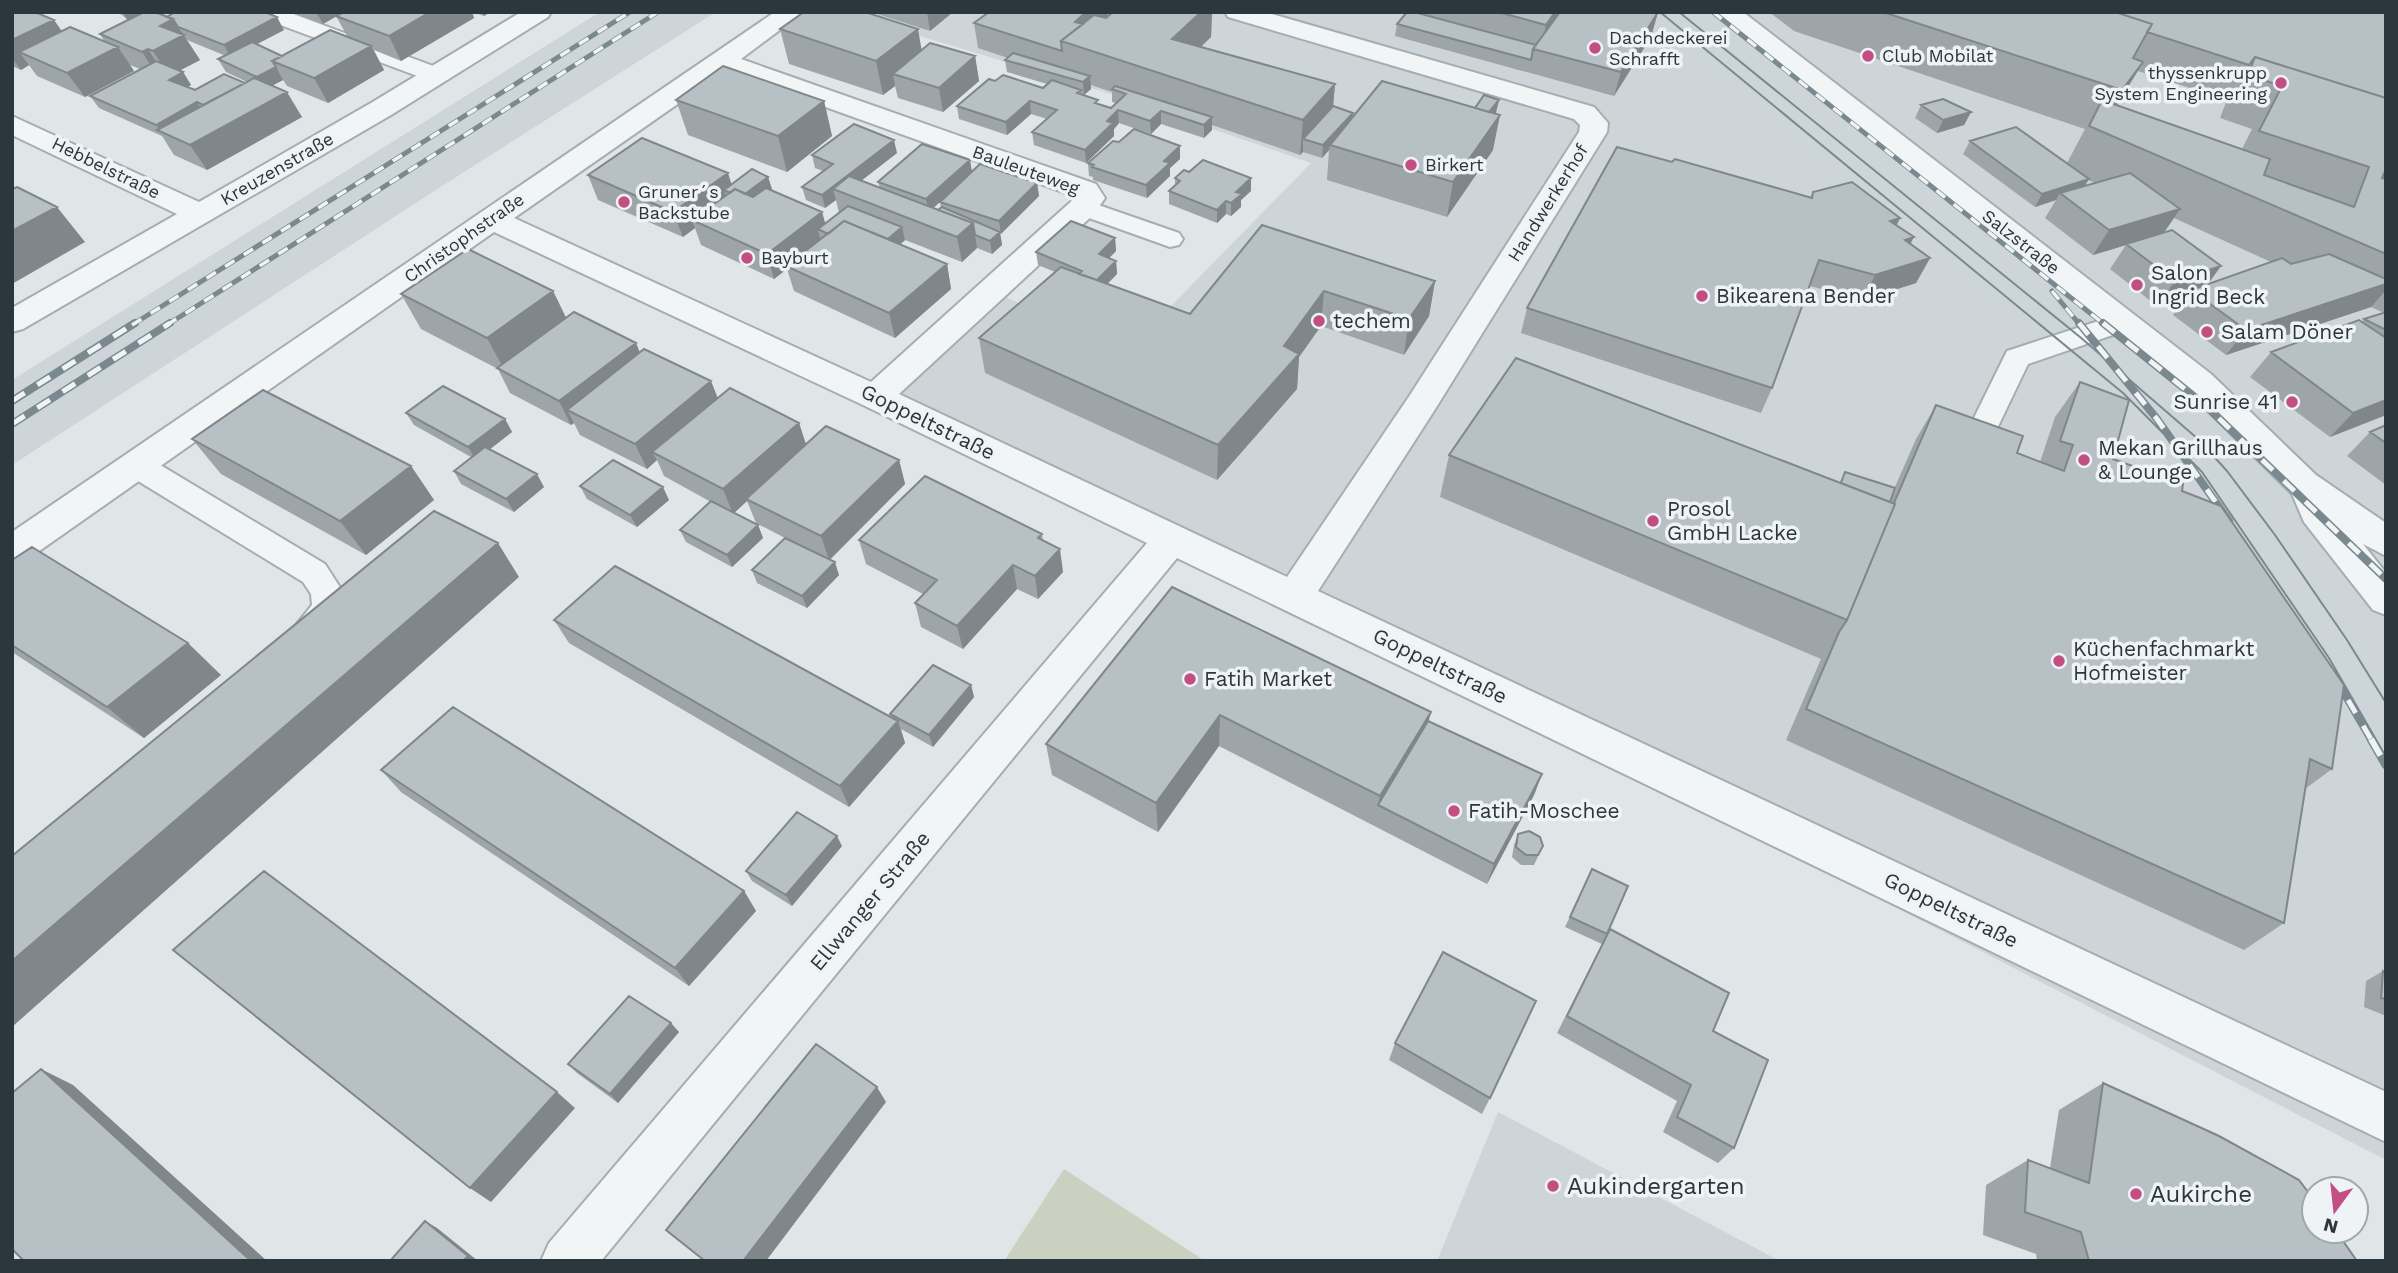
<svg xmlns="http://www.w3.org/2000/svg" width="2398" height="1273" viewBox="0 0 2398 1273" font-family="'Work Sans',sans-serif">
  <rect width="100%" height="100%" fill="#e0e5e7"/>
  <!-- built -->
  <path fill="#ced5d9" d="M600 12H716L442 186 12 465V380Z
    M841 12H2386V1160L897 392 1005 297 1129 349 1311 163 1111 94Z
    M1498 1112 1780 1261H1437Z"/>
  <!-- green -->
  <path fill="#cad1c1" d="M1064 1169 1205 1261H1004Z"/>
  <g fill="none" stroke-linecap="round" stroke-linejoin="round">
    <!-- lane casing -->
    <g stroke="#a6adb1" stroke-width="4">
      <path id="lane" d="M256 12H288L444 70 447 75 444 80H428L259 17Z
        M1084 200 1179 233 1183 239 1179 245 1170 247 1075 213 1071 208 1075 203Z
        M2123 313 2133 316 2137 322 2133 328 2028 364 1993 437 1983 440 1973 437 1968 430 2007 351Z
        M136 454 147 457 325 564 343 592 345 608 317 644 305 648 293 644 288 635 312 605 311 594 303 582 125 473 121 465 125 457Z"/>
    </g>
    <!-- street casing -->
    <g stroke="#a6adb1" stroke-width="4">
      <path id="street" d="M521 12H551L548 17 391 115 23 329 12 332V308L177 214 12 135V116L199 202 371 103Z
        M775 12H804L741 59 1096 184 1105 198 1094 214 899 394 1287 577 1410 395 1579 132 1580 125 1574 119 1228 17 1225 12H1265L1594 107 1608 123 1607 132 1434 411 1318 591 2386 1092V1142L1177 558 601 1261H541L549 1243 1147 543 863 405 494 232 25 561 12 565V532ZM725 71 1074 196 1075 198 871 382 514 218Z
        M1715 12H1743L2211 374 2316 475 2386 523V556L2363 544 2386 573V615L2373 610 2304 522 2292 494 2187 390Z"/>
    </g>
    <!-- lane -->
    <use href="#lane" fill="#f2f5f6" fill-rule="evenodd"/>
    <!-- street -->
    <use href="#street" fill="#f2f5f6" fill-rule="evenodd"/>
    <!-- tram -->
    <path stroke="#7a8990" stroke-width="2" d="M1660 12 2123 393 2202 472 2329 658 2386 757
      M1679 12 2080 337 2198 439 2227 471 2275 535 2347 640 2386 703"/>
    <!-- rail-far2 casing -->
    <g stroke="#7a8990" stroke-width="5">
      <path id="rail-far2" d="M1713 12 2105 325
        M2052 291 2080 325
        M132 325 630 12
        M167 325 658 12"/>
    </g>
    <!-- rail-far1 casing -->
    <g stroke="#7a8990" stroke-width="8">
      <path id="rail-far1" d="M2079 323 2157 419 2229 521
        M2103 323 2206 406 2386 579
        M12 401 135 323
        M12 424 170 323
        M2333 674 2372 741"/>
    </g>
    <!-- rail casing -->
    <g stroke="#7a8990" stroke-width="9">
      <path id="rail" d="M2371 739 2386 765"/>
    </g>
    <!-- rail-far2 -->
    <use href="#rail-far2" stroke="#eff3f5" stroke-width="3.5" stroke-dasharray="11" stroke-linecap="butt"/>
    <!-- rail-far1 -->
    <use href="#rail-far1" stroke="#eff3f5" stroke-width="5" stroke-dasharray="15" stroke-linecap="butt"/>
    <!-- rail -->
    <use href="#rail" stroke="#eff3f5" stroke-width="6" stroke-dasharray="19" stroke-linecap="butt"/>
  </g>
  <!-- wall -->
  <path fill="#9da5a9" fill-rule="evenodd" d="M12 12 62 31 104 41 100 34 128 20 118 12H155L167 17 284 30 256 44 282 56 347 36 336 16 323 24 292 12H472L474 18 401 61 374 50 384 70 328 103 287 86 283 80 273 85 302 117 207 170 174 155 162 136 99 108 90 96 140 69 130 65 134 71 85 97 37 76 29 65 21 70 12 66ZM187 40 226 56 218 59 226 72 247 82 195 90 187 87 191 85 183 72 179 71 200 60Z
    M473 12H490L484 16Z
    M871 12H953L930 31Z
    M989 12H1108V17L1113 12H1212L1211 37 1201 47 1335 84 1333 106 1353 117 1475 108 1496 113 1493 150 1447 217 1327 180 1329 150 1322 158 1303 152 1300 155 1212 125V130L1204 138 1161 124 1151 134 1119 123 1114 129V136L1086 163 1034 145 1032 132 1047 119 1031 114 1007 135 959 119 957 106 995 81 1043 88 1047 84 1007 72 1005 60 1008 58 978 48 974 23ZM1091 85 1112 92V102L1116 103 1111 108 1099 104 1084 95 1091 89Z
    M1407 12H1658L1651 37 1614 96 1395 36 1397 24Z
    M1769 12H2386V415L2330 437 2250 377 2271 352 2362 322 2364 319 2384 313 2371 307 2226 355 2173 315 2187 296 2157 306 2110 269 2126 245 2093 255 2045 218 2056 200 2035 207 1963 154 1970 141 2067 163 2085 129 1794 31ZM2138 71 2227 100 2220 118 2252 129 2242 149 2117 105ZM2088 180 2095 183 2085 186ZM2174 218 2271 262 2207 285 2221 266 2164 232Z
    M780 29 921 50 975 56 979 81 943 112 898 98 895 86 883 95 789 64Z
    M676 100 824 101 832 136 787 172 688 135Z
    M1921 105 1971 112 1964 125 1937 133 1915 118Z
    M1119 142 1180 146V159L1170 168V176L1147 198 1093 180V177L1089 176 1088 163Z
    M897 153 861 181 880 188 878 182 970 160 972 172 1037 183 1039 196 1000 234 1002 245 992 254 977 248 962 262 905 240 900 245 947 264 951 289 895 338 794 291 787 269 774 279 701 245 695 228 683 237 598 200 588 175 731 185 768 177 772 190 822 212 825 224 839 213 836 200 825 208 806 200 802 187 823 171 815 168 812 155ZM944 198 940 202 941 208 938 210 933 208Z
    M1189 172 1251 178V191L1241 200V207L1231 216 1226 214 1217 223 1169 204V191L1175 185V178Z
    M1813 192 1897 225 1911 244 1930 258 1916 283 1863 300 1810 286 1772 388 1761 413 1521 333 1527 308 1810 198Z
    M1262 225 1435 281 1429 316 1404 355 1321 326 1299 357 1297 389 1217 480 985 373 979 338 1055 272 1038 265 1036 252 1115 238 1116 251 1109 258 1116 261 1117 274 1107 284 1190 314Z
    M553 291 566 318 636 343 640 353 718 398 799 423 806 444 899 460 905 484 830 560 839 575 807 608 757 583 752 570 785 538 756 523 747 501 734 513 758 525 763 538 732 567 686 542 680 530 711 502 664 476 657 460 647 469 580 435 574 423 571 425 510 393 498 369 421 329 401 294Z
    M2080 382 2113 459 2182 491 2332 769 2305 789 2284 923 2244 950 1786 740 1821 659 1440 497 1449 455 1840 482 1845 472 1894 489 1916 439 1936 405 2017 453 2040 462 2055 417Z
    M406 413 505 419 512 432 489 450 544 487 514 512 461 484 454 471 471 457 414 425Z
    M2386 425V485L2347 456 2370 432Z
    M192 439 411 466 434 500 366 555 221 474Z
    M580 486 669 500 637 527 587 499Z
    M1042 534 1043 541 1063 572 1038 599 1017 589 963 649 921 627 915 603 923 594 866 564 859 540Z
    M12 560 221 675 144 738 12 652Z
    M1172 587 1428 721 1542 774 1534 795 1487 884 1219 746 1158 832 1052 775 1046 744Z
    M554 620 891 717 890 714 971 685 974 697 933 747 901 729 905 743 849 807 569 643Z
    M381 770 744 891 756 911 689 986 401 792Z
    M1518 834 1543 846 1534 865H1521L1512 857 1514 845Z
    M842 846 792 906 752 881 746 871Z
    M1592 869 1608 933 1713 1031 1734 1148 1718 1163 1663 1132 1677 1101 1557 1033 1602 944 1565 927Z
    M2383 971 2386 973V1016L2364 1007 2366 981Z
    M679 1032 618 1103 577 1073 568 1064Z
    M1395 1043 1490 1098 1482 1114 1389 1060Z
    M2103 1083 2357 1261H2037L2036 1254 1983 1235 1986 1185 2028 1160 2050 1168 2059 1110Z"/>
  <!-- shaded-wall -->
  <path fill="#808689" d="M123 12H151L128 21Z
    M316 12H344L323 24Z
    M430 12H472L474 18 401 61 389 36Z
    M482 12H490L484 16Z
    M927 12H953L930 31Z
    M1086 12H1108V20L1092 33 1075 22Z
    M1201 12H1212L1211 37 1172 73V39Z
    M1555 12H1571L1541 47 1546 25Z
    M1658 12 1651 37 1614 96 1621 72Z
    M277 17 284 30 231 58 224 45Z
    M173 19 200 60 169 76 153 51 160 26Z
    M54 20 71 44 19 52 29 65 21 70 12 58V40Z
    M918 29 924 64 893 74 895 86 883 95 876 61Z
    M371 46 384 70 328 103 314 78Z
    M118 47 134 71 85 97 67 73Z
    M148 49 164 74 158 77 142 52Z
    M975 56 979 81 943 112 939 88Z
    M2143 62 2117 105 2097 133 2122 90Z
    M276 67 283 80 264 90 257 77Z
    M183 72 191 85 178 92 169 80Z
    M1090 76 1091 89 1084 95 1083 82Z
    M1335 84 1332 119 1303 139V152L1300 155 1303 120Z
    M287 92 302 117 207 170 190 145Z
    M1499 100 1496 113 1485 127 1488 114Z
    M824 101 832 136 787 172 778 136Z
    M1030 101 1031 114 1007 135 1006 122Z
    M197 102 205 115 161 131 156 125Z
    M1118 110 1119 123 1114 129V136L1086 163 1085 150 1107 121Z
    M1161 111V124L1151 134 1150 121Z
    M1971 112 1964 125 1937 133 1943 120Z
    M1353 113 1352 126 1330 145 1329 150 1322 158 1323 145Z
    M1500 115 1493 150 1447 217 1453 182Z
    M1212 117V130L1204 138V125Z
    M894 140 897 153 844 194 833 189 836 200 825 208 822 195Z
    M1180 146V159L1170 168V176L1147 198 1146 185 1164 161Z
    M970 160 972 173 929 212 926 199Z
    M728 173 735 195 724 190 728 203 692 220 695 228 683 237 673 212Z
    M768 177 772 189 744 210 740 197Z
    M1251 178V191L1241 200V207L1231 216V203L1236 192Z
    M2089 179 2081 192 2060 193 2056 200 2035 207 2042 194Z
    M1037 183 1039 196 1001 234 999 221Z
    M1226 201V214L1217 223V210Z
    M57 207 85 242 12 284V231Z
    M2180 209 2163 234 2093 255 2109 230Z
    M822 212 828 233 818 229 821 242 786 266 787 269 774 279 767 254Z
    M1900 218 1888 244 1890 221Z
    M973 223 977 248 962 262 957 237Z
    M902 227 905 240 882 259 879 246Z
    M1000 232 1002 245 992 254 990 241Z
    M1914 237 1901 262 1905 240Z
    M1115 238 1116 251 1100 267 1099 254Z
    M1930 258 1916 283 1863 300 1875 275Z
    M1116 261 1117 274 1096 295 1095 282Z
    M947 264 951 289 895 338 889 313Z
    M2221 266 2203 291 2191 290 2187 296 2157 306 2175 281Z
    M1435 281 1429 316 1404 355 1409 319Z
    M2386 284V290L2371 307 2226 355 2246 330Z
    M553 291 570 326 506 373 487 338Z
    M1324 291 1321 326 1299 357 1297 389 1217 480 1218 445 1284 346Z
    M636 343 646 368 567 410 574 423 571 425 559 401Z
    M711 381 721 406 652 452 657 460 647 469 635 444Z
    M2386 400V415L2330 437 2353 413Z
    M505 419 512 432 476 460 468 447Z
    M799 423 807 448 746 499 747 501 733 514 723 489Z
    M899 460 905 484 829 560 821 536Z
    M411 466 434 500 366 555 340 521Z
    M537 474 544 487 514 512 506 499Z
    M663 487 669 500 637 527 630 515Z
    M758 525 763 538 732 567 727 555Z
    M498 543 519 577 12 1027V961Z
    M1060 549 1063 572 1038 599 1035 576Z
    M835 562 839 575 807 608 802 596Z
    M1013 565 1017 589 963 649 957 626Z
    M188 643 221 675 144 738 107 707Z
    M971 685 974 697 933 747 929 735Z
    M1431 712 1423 743 1378 805 1380 796Z
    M1220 715 1219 746 1158 832 1156 803Z
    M898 721 905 743 849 807 840 786Z
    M1542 774 1534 795 1487 884 1494 864Z
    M837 836 842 846 792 906 786 895Z
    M744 891 756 911 689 986 675 968Z
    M671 1023 679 1032 618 1103 610 1094Z
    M41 1069 73 1085 267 1261H251Z
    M877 1087 886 1102 766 1261H743Z
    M557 1092 575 1108 491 1202 470 1188Z
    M425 1221 437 1228 478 1261H463Z"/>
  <!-- building -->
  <path fill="#b7c0c4" stroke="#808689" stroke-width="2" d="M12 12H35L54 20 12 40Z
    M144 12H155L173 19 160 26 184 35 153 51 148 49 142 52 100 34Z
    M175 12H265L277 17 224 45 178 27 173 19 167 17Z
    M344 12H430L389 36 336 16Z
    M804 12H865L918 29 876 61 780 29Z
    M989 12H1086L1075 22 1083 24 1061 41 1062 51 974 23Z
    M1113 12H1201L1172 39 1335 84 1303 120 1061 41 1094 15 1106 18Z
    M1407 12H1414L1536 45 1533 49 1531 60 1397 24Z
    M1498 12H1555L1546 25Z
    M1560 12H1658L1621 72 1533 49Z
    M1883 12H2115L2152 24 2133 58 2143 62 2122 90Z
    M2115 12H2386V98L2255 57 2249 65 2147 32 2152 24Z
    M70 27 118 47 67 73 19 52Z
    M330 30 371 46 314 78 272 61Z
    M252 42 282 56 272 61 276 67 257 77 218 59Z
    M930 43 975 56 939 88 893 74Z
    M1013 53 1090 76 1083 82 1005 60Z
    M2255 57 2386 98V169L2382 178 2386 179V254L2089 126 2102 100 2270 159 2264 175 2354 207 2369 167 2259 131 2282 86 2248 75Z
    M156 61 183 72 169 80 195 90 224 74 245 83 203 105 197 102 156 125 90 96Z
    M723 66 824 101 778 136 676 100Z
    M1003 75 1043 88 1052 80 1081 90 1077 93 1098 100 1095 103 1111 108 1126 94 1112 89 1115 86 1212 117 1204 125 1161 111 1150 121 1118 110 1107 121 1113 123 1085 150 1032 132 1057 110 1030 101 1006 122 957 106 989 79 995 81Z
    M254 78 287 92 190 145 157 130Z
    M1382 81 1500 115 1453 182 1330 145Z
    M1484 95 1499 100 1489 112 1475 108Z
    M1943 99 1971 112 1943 120 1921 105Z
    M1333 106 1353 113 1323 145 1303 139Z
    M854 124 894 140 822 195 802 187 833 164 812 155Z
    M2016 127 2089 179 2042 194 1970 141Z
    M1134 129 1180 146 1164 161 1170 163 1146 185 1092 167 1094 165 1088 163 1113 141 1119 142Z
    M642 138 728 173 673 212 588 175Z
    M922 144 970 160 926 199 878 182Z
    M1617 147 1672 162 1675 159 1812 198 1813 192 1852 182 1900 218 1890 221 1914 237 1905 240 1930 258 1875 275 1819 260 1772 388 1527 308Z
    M1203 160 1251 178 1236 192 1242 194 1231 203 1226 201 1217 210 1169 191 1180 181 1175 178 1184 170 1189 172Z
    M980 164 1037 183 999 221 940 202Z
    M752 169 768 177 745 194 735 189 730 193 724 190Z
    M2130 173 2180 209 2109 230 2060 193Z
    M849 176 973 223 957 237 833 189Z
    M17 187 57 207 12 231V189Z
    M766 188 822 212 767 254 692 220 735 189 753 197Z
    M848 206 902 227 888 239 844 221 828 234 818 229Z
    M942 207 1000 232 990 241 975 235 973 223 938 210Z
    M844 221 947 264 889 313 786 266Z
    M1071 221 1115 238 1099 254 1116 261 1097 280 1079 274 1082 271 1036 252Z
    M1262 225 1435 281 1409 319 1324 291 1284 346 1299 354 1218 445 979 338 1061 267 1190 314Z
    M2172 230 2221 266 2175 281 2126 244Z
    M468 249 553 291 487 338 401 294Z
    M2329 254 2386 279V284L2246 330 2191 290 2282 258 2291 264Z
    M574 312 636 343 559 401 497 368Z
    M2386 312V330L2364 319Z
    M2359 320 2386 338V400L2353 413 2271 352Z
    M644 349 711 381 635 444 567 410Z
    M1516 358 1895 504 1847 620 1449 455Z
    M2080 382 2129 400 2113 459 2183 484 2182 491 2221 506 2344 685 2332 769 2310 759 2284 923 1806 709 1839 632 1847 620 1895 504 1894 503 1936 405 2023 436 2017 453 2064 471 2073 445 2060 441Z
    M443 386 505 419 468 447 406 413Z
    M730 388 799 423 723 489 652 452Z
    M263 390 411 466 340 521 192 439Z
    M2386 425V443L2370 432Z
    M826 426 899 460 821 536 746 499Z
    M485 447 537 474 506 499 454 471Z
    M613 460 663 487 630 515 580 486Z
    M1845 472 1895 488 1890 502 1841 483Z
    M925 476 1042 534 1038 538 1060 549 1035 576 1013 565 957 626 915 603 937 580 859 540Z
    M711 501 758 525 727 555 680 530Z
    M434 511 498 543 12 961V856Z
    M785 538 835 562 802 596 752 570Z
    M32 547 188 643 107 707 12 645V560Z
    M615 566 898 721 840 786 554 620Z
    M1172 587 1431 712 1380 796 1220 715 1156 803 1046 744Z
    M933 665 971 685 929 735 890 714Z
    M453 707 744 891 675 968 381 770Z
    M1428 721 1542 774 1494 864 1378 805Z
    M797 812 837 836 786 895 746 871Z
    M1529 831 1540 837 1543 846 1538 855H1526L1516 847 1518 834Z
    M1592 869 1628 886 1607 934 1570 917Z
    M264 871 557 1092 470 1188 173 950Z
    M1610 929 1729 993 1713 1031 1768 1060 1734 1148 1677 1117 1691 1085 1567 1016Z
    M1443 952 1536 1001 1490 1098 1395 1043Z
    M2383 971 2386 973V999L2381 998Z
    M629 996 671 1023 610 1094 568 1064Z
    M816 1044 877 1087 743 1261H705L666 1230Z
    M41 1069 251 1261H24L12 1249V1093Z
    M2103 1083 2219 1136 2299 1180 2314 1200V1231H2336L2357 1261H2089L2081 1232 2025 1212 2028 1160 2089 1183Z
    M425 1221 468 1256 463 1261H390Z"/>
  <!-- markers -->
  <g fill="#c34e83" stroke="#eff3f5" stroke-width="2.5">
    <circle cx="1595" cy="48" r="7"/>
    <circle cx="1868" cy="56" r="7"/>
    <circle cx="2281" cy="83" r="7"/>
    <circle cx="1411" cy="165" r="7"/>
    <circle cx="624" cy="202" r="7"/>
    <circle cx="747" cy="258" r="7"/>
    <circle cx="2137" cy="285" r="7"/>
    <circle cx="1702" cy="296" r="7"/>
    <circle cx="1319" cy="321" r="7"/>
    <circle cx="2207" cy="332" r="7"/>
    <circle cx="2292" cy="402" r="7"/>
    <circle cx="2084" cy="460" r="7"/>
    <circle cx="1653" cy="521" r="7"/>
    <circle cx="2059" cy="661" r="7"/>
    <circle cx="1190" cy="679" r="7"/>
    <circle cx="1454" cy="811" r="7"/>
    <circle cx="1553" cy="1186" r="7"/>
    <circle cx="2136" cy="1194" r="7"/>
  </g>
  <g text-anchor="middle" stroke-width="7" stroke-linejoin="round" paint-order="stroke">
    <!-- far-poi labels -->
    <g font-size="18" fill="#2a373d" stroke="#eff3f5" text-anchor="start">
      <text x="1609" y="44">Dachdeckerei<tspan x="1609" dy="21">Schrafft</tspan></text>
      <text x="1882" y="62">Club Mobilat</text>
      <text x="2267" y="79" text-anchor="end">thyssenkrupp<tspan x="2267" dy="21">System Engineering</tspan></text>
      <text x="1425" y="171">Birkert</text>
      <text x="638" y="198">Gruner´s<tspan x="638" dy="21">Backstube</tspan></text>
      <text x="761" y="264">Bayburt</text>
    </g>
    <!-- far-street labels -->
    <g font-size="18" fill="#2a373d" stroke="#eff3f5">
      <text transform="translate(106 168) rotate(26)" y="6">Hebbelstraße</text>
      <text transform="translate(277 169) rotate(-30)" y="6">Kreuzenstraße</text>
      <text transform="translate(1026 170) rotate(20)" y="6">Bauleuteweg</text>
      <text transform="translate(1548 203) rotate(-58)" y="6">Handwerkerhof</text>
      <text transform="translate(464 238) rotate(-35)" y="6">Christophstraße</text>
      <text transform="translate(2021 242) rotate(38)" y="6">Salzstraße</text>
    </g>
    <!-- poi labels -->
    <g font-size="21" fill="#2a373d" stroke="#eff3f5" text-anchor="start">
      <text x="2151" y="280">Salon<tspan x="2151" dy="24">Ingrid Beck</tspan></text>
      <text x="1716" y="303">Bikearena Bender</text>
      <text x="1333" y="328">techem</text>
      <text x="2221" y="339">Salam Döner</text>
      <text x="2278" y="409" text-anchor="end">Sunrise 41</text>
      <text x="2098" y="455">Mekan Grillhaus<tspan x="2098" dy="24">&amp; Lounge</tspan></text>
      <text x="1667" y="516">Prosol<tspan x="1667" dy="24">GmbH Lacke</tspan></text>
      <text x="2073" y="656">Küchenfachmarkt<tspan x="2073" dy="24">Hofmeister</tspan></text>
      <text x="1204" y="686">Fatih Market</text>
      <text x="1468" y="818">Fatih-Moschee</text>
    </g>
    <!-- street labels -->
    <g font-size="21" fill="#2a373d" stroke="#eff3f5">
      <text transform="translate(928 422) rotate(26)" y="7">Goppeltstraße</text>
      <text transform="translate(1440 666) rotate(26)" y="7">Goppeltstraße</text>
      <text transform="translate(870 901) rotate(-50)" y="7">Ellwanger Straße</text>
      <text transform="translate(1951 910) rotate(26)" y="7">Goppeltstraße</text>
    </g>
    <!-- near-poi labels -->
    <g font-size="24" fill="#2a373d" stroke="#eff3f5" text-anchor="start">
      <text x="1567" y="1194">Aukindergarten</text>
      <text x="2150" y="1202">Aukirche</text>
    </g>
  </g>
  <!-- border -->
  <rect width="2398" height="1273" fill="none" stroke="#2a373d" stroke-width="28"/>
  <!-- north arrow -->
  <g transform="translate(2335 1210) rotate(195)"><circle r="33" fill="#eff3f5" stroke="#a0a8ab" stroke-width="2"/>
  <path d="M0-5L12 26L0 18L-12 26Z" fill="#c34e83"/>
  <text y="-10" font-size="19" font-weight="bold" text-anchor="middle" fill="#2a373d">N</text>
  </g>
</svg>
